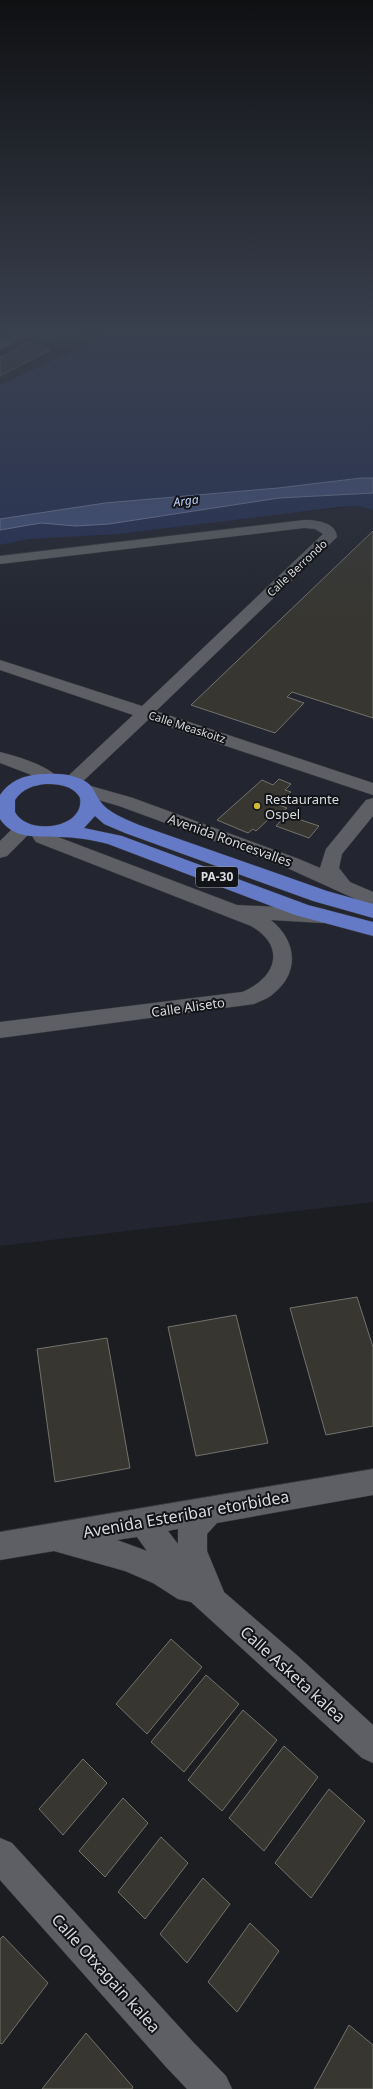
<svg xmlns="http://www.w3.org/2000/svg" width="373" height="2089" viewBox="0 0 373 2089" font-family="'Noto Sans',sans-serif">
  <rect width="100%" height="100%" fill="#1b1d21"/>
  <!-- built -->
  <path fill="#232630" d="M359 506 373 510V1202L0 1246V545L29 539Z"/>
  <!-- green -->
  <path fill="#273256" d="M115 332H373V479L358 478 278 488 105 503 0 519V385Z
    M373 493V510L359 506 340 507 118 534 29 539 0 545V530L41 523 76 526 109 524 279 498Z"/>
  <!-- water -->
  <path fill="#45537e" stroke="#727c9b" d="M361 478H373V493L279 498 109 524 76 526 41 523 0 530V519L105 503 278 488Z"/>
  <!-- building -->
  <path fill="#373631" stroke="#73726c" d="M53 332H75L67 336Z
    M28 343 50 350 0 376V358Z
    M373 531V718L292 692 287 697 304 703 275 733 191 705Z
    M279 779 291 784 285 790 291 792 277 804 287 808 275 818 272 816 256 831 253 829 248 833 217 820 262 780 273 785Z
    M286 815 319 826 309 838 276 826Z
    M357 1297 373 1347V1426L326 1435 290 1308Z
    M236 1315 268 1443 196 1456 168 1327Z
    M107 1338 130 1468 55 1482 37 1349Z
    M171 1639 202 1667 147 1734 116 1704Z
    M206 1675 239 1704 184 1772 151 1742Z
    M243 1710 277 1740 222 1811 188 1780Z
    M284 1746 318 1777 264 1851 229 1818Z
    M83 1759 107 1783 63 1835 39 1809Z
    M329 1789 365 1821 311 1898 275 1863Z
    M123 1798 148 1823 105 1877 79 1851Z
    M161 1837 188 1863 145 1919 118 1892Z
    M203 1878 230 1904 187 1963 160 1934Z
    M250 1923 279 1951 237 2012 208 1982Z
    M3 1936 48 1983 2 2044 0 2043V1939Z
    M349 2025 373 2045V2089H314Z
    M86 2033 133 2087 132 2089H42Z"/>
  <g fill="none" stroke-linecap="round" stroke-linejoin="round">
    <!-- pedestrian casing -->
    <g stroke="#393a3d" stroke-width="1">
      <path id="pedestrian" d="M30 332H45L58 338 53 341Z"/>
    </g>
    <!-- minor casing -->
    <g stroke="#393a3d" stroke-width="1">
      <path id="minor" d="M18 332H33L0 350V341Z
        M304 520C316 520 336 522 337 537L156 711 373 783V795L148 720 78 786 72 787 66 786 63 782 66 778 133 715 0 670V660L142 706 323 534 315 529 304 528 0 564V556Z
        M0 752C16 756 50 766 59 779L56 783 50 784 44 783 29 774 0 763Z
        M84 784 133 798 299 859 320 868 326 849 366 800 373 798V816L342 854 339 868 350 882 373 892V907L285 867 119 806 78 794 75 790 78 786Z
        M23 823 30 825 32 828 39 826 46 828 50 834 237 905 323 909 330 911 333 916 330 921 323 923 271 920C297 941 300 973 273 994 268 999 260 1001 254 1004L0 1038V1022L242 992C276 978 287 947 251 926L36 842 30 833 7 856 0 858V841L16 825Z
        M373 1469V1495L217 1523 207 1534V1551L224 1592 299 1657 373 1725V1763L362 1758 191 1602 178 1599 153 1583 125 1571 54 1551 0 1560V1532ZM178 1529V1544L168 1531ZM137 1537 147 1551 117 1540Z
        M0 1838 12 1843 193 2042 226 2076 232 2089H187L167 2068 0 1880Z"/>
    </g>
    <!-- trunk casing -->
    <g stroke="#393a3d" stroke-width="1">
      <path id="trunk" d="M46 774C60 773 80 775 90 785 95 790 96 796 100 801 108 813 126 819 139 825L327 891 373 904V918L313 901 125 833 104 824 95 816 84 828 122 836 308 905 373 922V936L295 915 108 844C93 840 75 837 59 837 37 836 14 840 0 819V795C11 779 28 774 46 774ZM46 784C59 784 74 786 80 798 85 829 27 836 15 812V800C22 789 34 785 46 784Z"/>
    </g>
    <!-- pedestrian -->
    <use href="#pedestrian" fill="#5d5f64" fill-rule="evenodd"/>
    <!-- minor -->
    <use href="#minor" fill="#5d5f64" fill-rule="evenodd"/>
    <!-- trunk -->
    <use href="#trunk" fill="#647ac6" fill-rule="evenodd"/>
  </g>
  <!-- sky -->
  <linearGradient id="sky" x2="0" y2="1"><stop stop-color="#0f1012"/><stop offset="0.53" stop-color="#39404e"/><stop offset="1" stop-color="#39404e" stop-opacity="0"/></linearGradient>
  <rect width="373" height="625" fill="url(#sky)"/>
  <!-- markers -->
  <circle fill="#d1b736" stroke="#121418" stroke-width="1.5" cx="257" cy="806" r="4"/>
  <g text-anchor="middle" stroke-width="4" stroke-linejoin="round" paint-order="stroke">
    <!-- far-street labels -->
    <g font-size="11" fill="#dadbde" stroke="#121418">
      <text transform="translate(297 568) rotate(-43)" y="4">Calle Berrondo</text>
      <text transform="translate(187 727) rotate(18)" y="4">Calle Measkoitz</text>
    </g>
    <!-- far-water labels -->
    <g font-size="12" font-style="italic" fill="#c0cffa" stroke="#121418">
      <text transform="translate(186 501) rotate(-7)" y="4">Arga</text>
    </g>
    <!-- shield labels -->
    <rect fill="#121418" stroke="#9e9fa3" stroke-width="1" x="196" y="867" width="42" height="20" rx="3"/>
    <g font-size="12" font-weight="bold" fill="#dadbde">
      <text x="217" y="881">PA-30</text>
    </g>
    <!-- poi labels -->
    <g font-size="13" fill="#dadbde" stroke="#121418" text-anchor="start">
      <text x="265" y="804">Restaurante<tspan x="265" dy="15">Ospel</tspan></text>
    </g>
    <!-- street labels -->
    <g font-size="13" fill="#dadbde" stroke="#121418">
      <text transform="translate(230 840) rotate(20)" y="5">Avenida Roncesvalles</text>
      <text transform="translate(188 1007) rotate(-8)" y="5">Calle Aliseto</text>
    </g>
    <!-- near-street labels -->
    <g font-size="16" fill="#dadbde" stroke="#121418">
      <text transform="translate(186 1514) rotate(-10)" y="6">Avenida Esteribar etorbidea</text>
      <text transform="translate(293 1674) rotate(42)" y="6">Calle Asketa kalea</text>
      <text transform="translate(106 1973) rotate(48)" y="6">Calle Otxagain kalea</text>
    </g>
  </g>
</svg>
